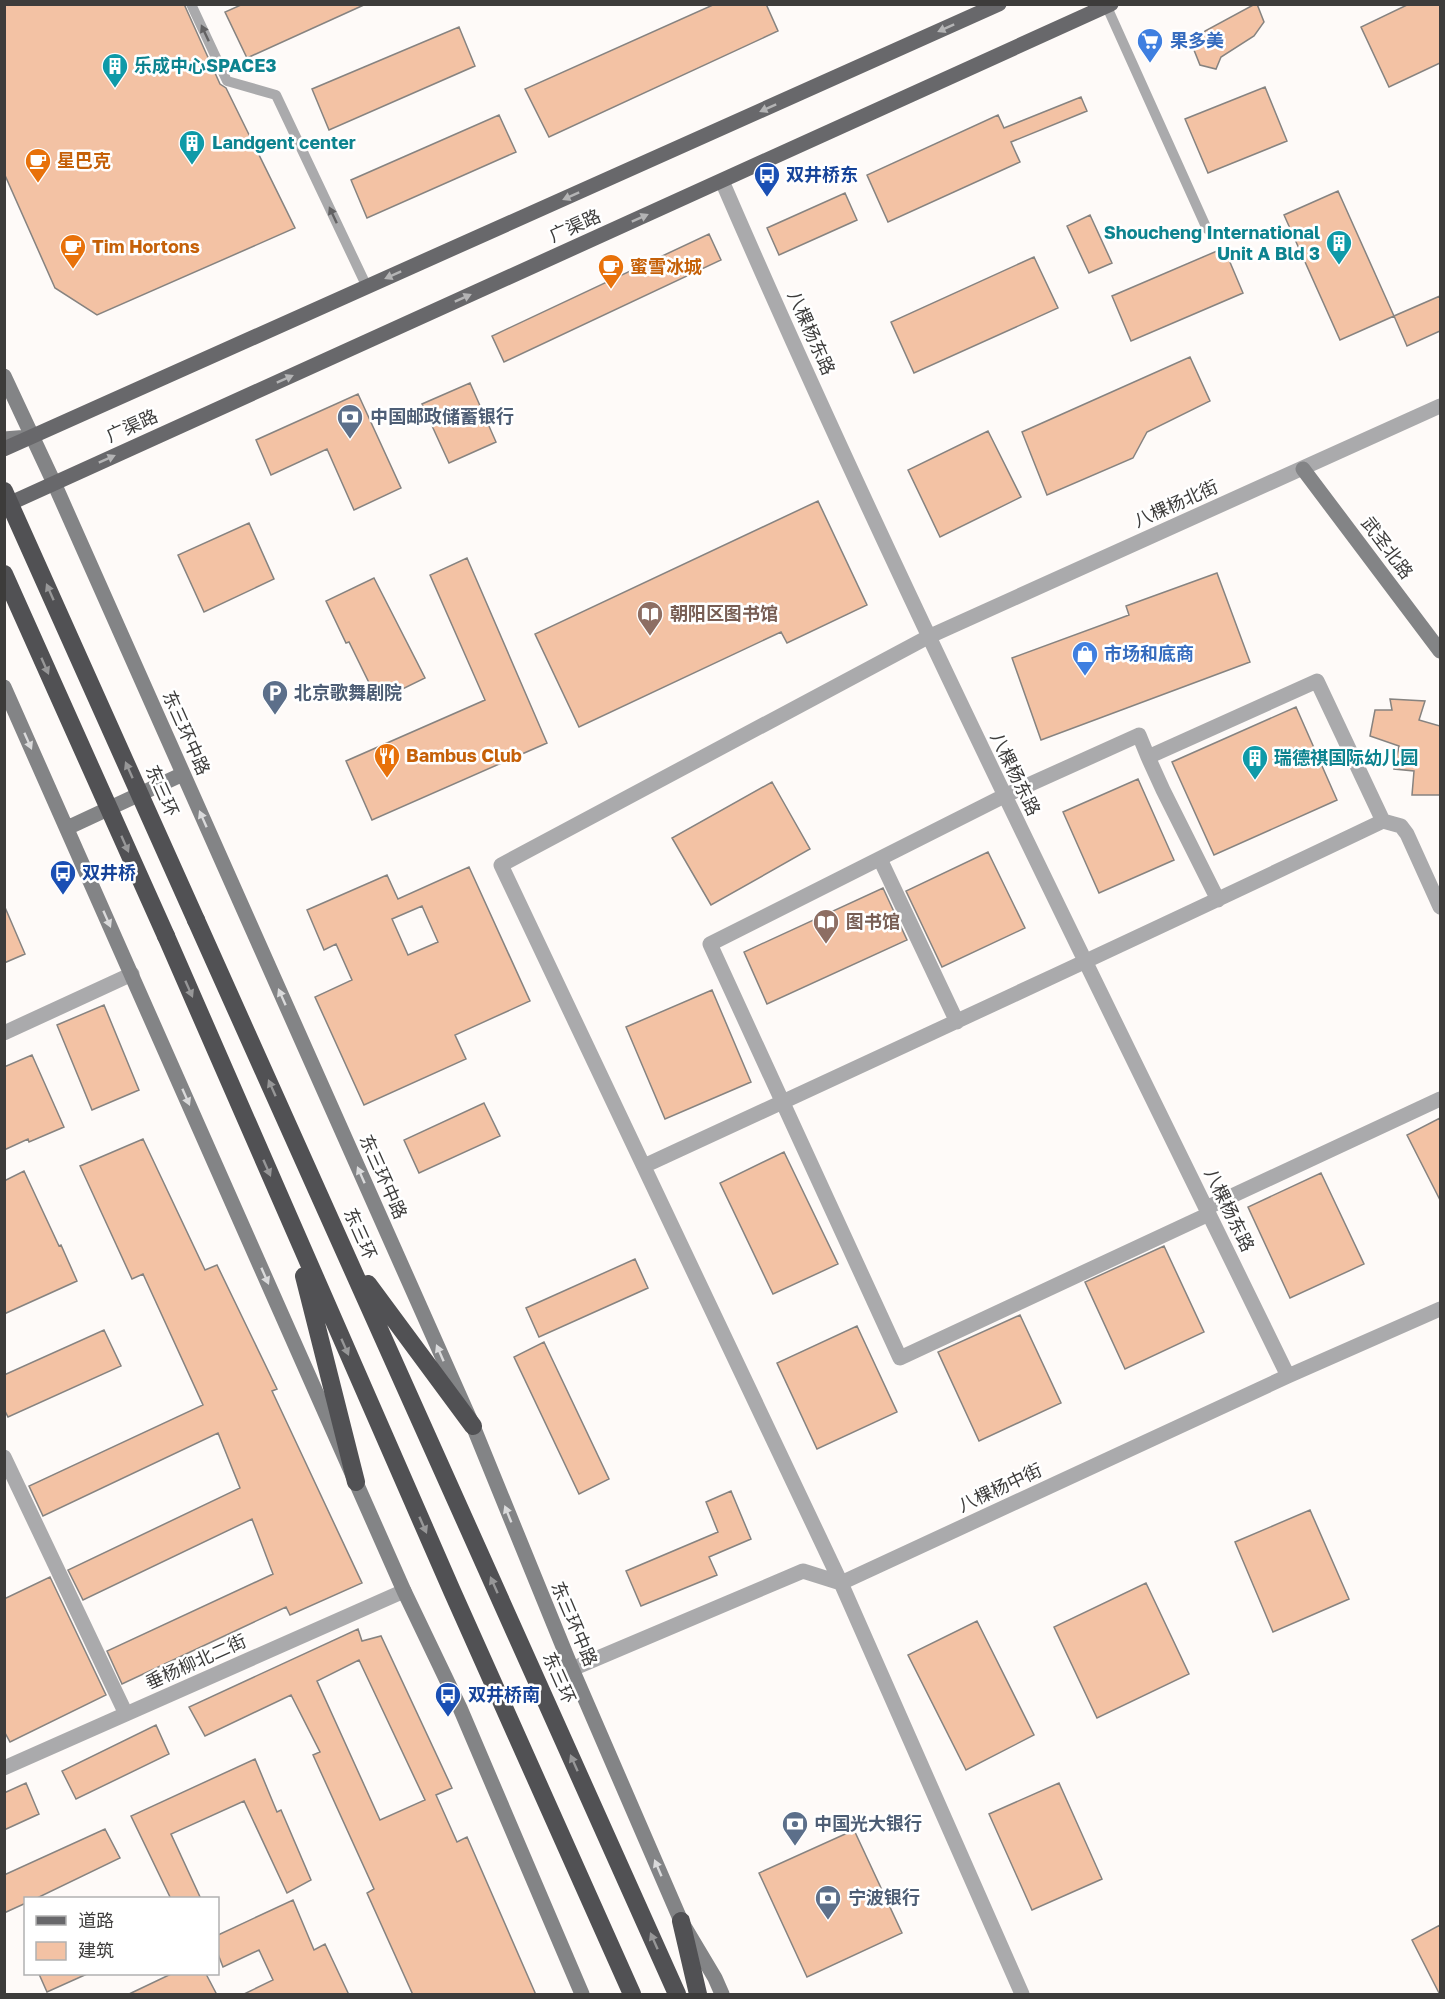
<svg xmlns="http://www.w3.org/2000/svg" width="1445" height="1999" viewBox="0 0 1445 1999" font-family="'Golos Text','Noto Sans SC',sans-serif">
  <rect width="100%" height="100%" fill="#fefaf8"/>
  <!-- building -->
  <path fill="#f3c2a4" stroke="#868380" stroke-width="1.5" fill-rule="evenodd" d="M4 4H184L220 84 226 88 295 228 97 315 55 288 4 173Z
    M243 4H366L247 58 225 12Z
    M715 4H766L778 31 549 137 525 89Z
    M1255 4H1257L1264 22 1254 36 1221 57 1216 69 1200 65 1194 50 1205 31Z
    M1409 4H1440V63L1389 87 1361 27Z
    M459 27 475 66 329 130 312 89Z
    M1265 87 1287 141 1208 173 1185 119Z
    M1081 97 1087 111 1011 142 1020 162 888 222 867 175 998 115 1004 128Z
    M499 115 516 152 367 218 351 180Z
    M1338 191 1394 316 1340 340 1284 215Z
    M845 193 857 220 779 255 767 228Z
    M1090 215 1112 263 1089 273 1067 226Z
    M709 234 721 260 504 362 492 336Z
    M1224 248 1243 293 1131 341 1112 296Z
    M1034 257 1058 308 914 373 891 322Z
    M1440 296V331L1407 346 1394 316Z
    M1190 357 1210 401 1147 432 1133 458 1047 495 1022 432Z
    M470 383 496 442 449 463 422 404Z
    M358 394 401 488 354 510 327 449 271 475 256 440Z
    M988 431 1021 497 940 537 908 470Z
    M818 501 867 605 787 643 781 632 579 727 535 634Z
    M249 523 274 579 204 612 178 555Z
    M467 558 547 743 372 820 346 761 485 700 430 575Z
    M1217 573 1250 662 1041 740 1012 658 1129 615 1126 606Z
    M374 578 425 678 378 701 349 642 346 643 326 601Z
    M1390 699 1425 701 1419 720 1440 726V795H1412L1414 771 1394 769 1399 746 1370 736 1375 710H1392Z
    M1296 707 1337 800 1214 855 1172 762Z
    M1138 779 1174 860 1099 893 1063 812Z
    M772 782 810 849 711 905 672 838Z
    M988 852 1025 928 942 967 906 891Z
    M469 867 530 1001 455 1035 466 1059 364 1105 315 997 352 980 336 944 324 950 307 910 387 875 398 899ZM422 906 438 942 408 955 392 919Z
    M883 888 907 940 767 1004 744 952Z
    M4 905 25 954 4 963Z
    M712 990 751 1082 665 1119 626 1027Z
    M104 1005 139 1090 92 1110 57 1025Z
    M32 1055 64 1127 29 1142 28 1139 4 1150V1067Z
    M484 1103 500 1136 419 1173 404 1140Z
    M1440 1118V1200L1407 1135Z
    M143 1139 205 1270 217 1265 277 1389 272 1391 362 1583 290 1615 286 1607 122 1684 107 1651 273 1574 252 1519 83 1600 68 1570 240 1488 218 1433 43 1516 29 1486 203 1405 143 1274 132 1279 80 1166Z
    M784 1152 838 1264 773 1294 720 1183Z
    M24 1171 59 1246 61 1245 77 1281 4 1314V1181Z
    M1321 1173 1364 1264 1290 1298 1248 1207Z
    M1164 1246 1204 1332 1125 1369 1085 1282Z
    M635 1259 648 1288 539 1337 526 1308Z
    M1020 1315 1061 1403 979 1441 938 1352Z
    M857 1326 897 1412 817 1449 777 1363Z
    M104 1330 121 1366 8 1417 4 1409V1375Z
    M544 1342 609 1479 579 1494 514 1357Z
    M731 1491 751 1539 709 1557 717 1575 641 1606 626 1571 718 1532 706 1502Z
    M1310 1510 1349 1599 1273 1632 1235 1542Z
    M50 1577 106 1695 10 1742 4 1731V1599Z
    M1146 1583 1189 1674 1097 1718 1054 1627Z
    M977 1621 1034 1735 966 1770 908 1655Z
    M358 1629 362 1641 381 1636 452 1788 436 1795 457 1842 467 1837 536 1995H413L367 1893 374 1889 313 1755 320 1752 291 1695 205 1736 189 1707ZM359 1660 425 1800 380 1820 317 1681Z
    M156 1725 169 1754 76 1799 62 1771Z
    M255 1759 277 1812 281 1810 311 1880 287 1893 244 1801 171 1834 201 1899H171L131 1816Z
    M26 1783 39 1814 4 1830V1793Z
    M1059 1783 1102 1879 1032 1910 989 1814Z
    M105 1829 120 1858 35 1899H26V1903L4 1913V1875Z
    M854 1830 902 1933 807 1977 759 1873Z
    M293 1900 314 1950 325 1944 349 1995H242L273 1980 259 1950 223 1967 218 1954V1935Z
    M1440 1925V1995L1412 1940Z
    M39 1974H87L47 1992Z
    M171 1974H206L217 1995H127Z"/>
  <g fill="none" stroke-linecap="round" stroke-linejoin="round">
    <!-- lane -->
    <path stroke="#aaaaac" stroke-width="10" d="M191 4 227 81 276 95 367 287
      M1107 7 1207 229"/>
    <!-- street -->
    <path stroke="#aaaaac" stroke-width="15" d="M722 181C897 586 1095 980 1288 1376
      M1148 757 1139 735 1004 796 710 944 900 1358 1209 1214
      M1383 821 1401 826 1407 834 1440 907
      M880 859 957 1022
      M4 1033 132 974
      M644 1166C891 1052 1138 938 1383 821L1317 681 1148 757 1163 790 1218 900
      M1206 1208 1440 1099
      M4 1457 126 1714
      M572 1669 803 1571 841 1583 1288 1376 1440 1309
      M4 1768 404 1591
      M1022 1994 841 1583 501 865 928 637 1440 406"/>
    <!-- secondary -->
    <path stroke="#838486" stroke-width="15" d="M4 376 54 483 473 1426 572 1669 681 1921 715 1978 722 1994
      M4 439 29 437
      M1303 469 1440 651
      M4 687 404 1591 460 1708 582 1994
      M67 828 183 774"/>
    <!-- primary -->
    <path stroke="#68686b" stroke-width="15" d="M4 449 999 4
      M4 506 1111 4"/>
    <!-- highway -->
    <path stroke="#515154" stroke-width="18" d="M196 920 677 1994
      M166 936 452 1591 632 1994
      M304 1276 356 1482
      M368 1284 473 1426
      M681 1921 698 1994"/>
    <!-- highway-bridge -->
    <path stroke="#515154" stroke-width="18" d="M4 491 196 920
      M4 574 166 936"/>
  </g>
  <!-- one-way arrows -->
  <defs><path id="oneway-solid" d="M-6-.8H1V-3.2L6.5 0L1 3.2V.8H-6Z" transform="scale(1.5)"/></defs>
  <g fill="#b4b4b5">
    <use href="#oneway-solid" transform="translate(946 28) rotate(156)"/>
    <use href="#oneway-solid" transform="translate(768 108) rotate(156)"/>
    <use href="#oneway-solid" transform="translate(571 196) rotate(156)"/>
    <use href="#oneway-solid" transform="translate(640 218) rotate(-24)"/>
    <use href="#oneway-solid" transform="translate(393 275) rotate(156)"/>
    <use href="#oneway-solid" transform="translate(463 298) rotate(-24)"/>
    <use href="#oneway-solid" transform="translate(285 379) rotate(-24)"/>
    <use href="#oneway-solid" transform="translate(107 459) rotate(-24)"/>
  </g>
  <g fill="#636263">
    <use href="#oneway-solid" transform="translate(205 33) rotate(-115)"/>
    <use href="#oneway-solid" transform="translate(333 215) rotate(-115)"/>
  </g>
  <g fill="#979798">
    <use href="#oneway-solid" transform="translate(50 592) rotate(-114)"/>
    <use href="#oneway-solid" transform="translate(45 666) rotate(66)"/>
    <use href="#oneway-solid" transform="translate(129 770) rotate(-114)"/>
    <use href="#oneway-solid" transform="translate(125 844) rotate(66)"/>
    <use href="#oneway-solid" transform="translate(189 989) rotate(66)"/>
    <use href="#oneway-solid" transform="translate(272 1088) rotate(-114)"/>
    <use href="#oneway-solid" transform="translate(267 1168) rotate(66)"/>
    <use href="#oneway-solid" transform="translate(345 1347) rotate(66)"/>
    <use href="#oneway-solid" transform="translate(423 1525) rotate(66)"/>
    <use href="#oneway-solid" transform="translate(494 1585) rotate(-114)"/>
    <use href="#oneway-solid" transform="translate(574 1763) rotate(-114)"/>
    <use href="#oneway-solid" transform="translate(654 1941) rotate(-114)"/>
  </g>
  <g fill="#dadadb">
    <use href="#oneway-solid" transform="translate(28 741) rotate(66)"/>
    <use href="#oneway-solid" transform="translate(203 819) rotate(-114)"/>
    <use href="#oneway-solid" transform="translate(107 919) rotate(66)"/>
    <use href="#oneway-solid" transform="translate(282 997) rotate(-114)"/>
    <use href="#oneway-solid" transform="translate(186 1097) rotate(66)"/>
    <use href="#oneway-solid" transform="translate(361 1175) rotate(-114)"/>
    <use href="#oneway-solid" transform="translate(265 1276) rotate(66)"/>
    <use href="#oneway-solid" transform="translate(440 1353) rotate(-114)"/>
    <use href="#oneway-solid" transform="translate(508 1514) rotate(-112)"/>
    <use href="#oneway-solid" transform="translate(658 1868) rotate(-113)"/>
  </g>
  <!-- icons -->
  <defs>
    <g id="supermarket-pin" transform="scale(1.35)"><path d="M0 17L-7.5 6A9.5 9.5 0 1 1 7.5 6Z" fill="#3f7fe0" stroke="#fff"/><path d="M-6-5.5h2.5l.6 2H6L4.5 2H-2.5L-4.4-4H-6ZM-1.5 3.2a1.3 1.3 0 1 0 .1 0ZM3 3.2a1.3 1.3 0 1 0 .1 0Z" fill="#fff"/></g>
    <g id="building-pin" transform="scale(1.35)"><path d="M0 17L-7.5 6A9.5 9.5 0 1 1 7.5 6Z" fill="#0f9aa8" stroke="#fff"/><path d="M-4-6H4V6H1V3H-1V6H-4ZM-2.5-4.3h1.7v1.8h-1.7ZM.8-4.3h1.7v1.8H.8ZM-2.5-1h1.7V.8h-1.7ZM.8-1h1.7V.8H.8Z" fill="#fff"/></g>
    <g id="cafe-pin" transform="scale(1.35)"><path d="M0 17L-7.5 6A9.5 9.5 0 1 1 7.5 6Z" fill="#e8710a" stroke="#fff"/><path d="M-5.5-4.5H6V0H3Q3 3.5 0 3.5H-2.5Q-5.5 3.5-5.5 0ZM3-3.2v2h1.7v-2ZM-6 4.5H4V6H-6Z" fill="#fff"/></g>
    <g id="bus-pin" transform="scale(1.35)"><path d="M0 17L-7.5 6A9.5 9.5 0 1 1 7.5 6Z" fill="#1a4fb4" stroke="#fff"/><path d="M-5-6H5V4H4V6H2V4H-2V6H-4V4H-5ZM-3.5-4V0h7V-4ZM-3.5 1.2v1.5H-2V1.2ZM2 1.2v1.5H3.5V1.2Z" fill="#fff"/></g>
    <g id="bank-pin" transform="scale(1.35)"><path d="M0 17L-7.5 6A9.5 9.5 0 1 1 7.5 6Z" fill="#5c6f8a" stroke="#fff"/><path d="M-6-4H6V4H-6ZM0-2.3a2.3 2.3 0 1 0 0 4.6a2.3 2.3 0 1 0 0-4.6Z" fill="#fff"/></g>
    <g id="library-pin" transform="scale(1.35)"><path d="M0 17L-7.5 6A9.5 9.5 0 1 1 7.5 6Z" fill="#8d6e63" stroke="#fff"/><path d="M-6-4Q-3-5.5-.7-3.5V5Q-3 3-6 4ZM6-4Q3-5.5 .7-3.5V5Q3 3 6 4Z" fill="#fff"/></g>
    <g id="shop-pin" transform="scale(1.35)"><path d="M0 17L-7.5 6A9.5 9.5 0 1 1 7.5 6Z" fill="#3f7fe0" stroke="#fff"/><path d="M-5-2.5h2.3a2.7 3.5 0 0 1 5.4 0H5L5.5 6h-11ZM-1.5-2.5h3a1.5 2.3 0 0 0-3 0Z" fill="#fff"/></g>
    <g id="parking-pin" transform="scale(1.35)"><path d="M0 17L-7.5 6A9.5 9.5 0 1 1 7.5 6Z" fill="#5c6f8a" stroke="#fff"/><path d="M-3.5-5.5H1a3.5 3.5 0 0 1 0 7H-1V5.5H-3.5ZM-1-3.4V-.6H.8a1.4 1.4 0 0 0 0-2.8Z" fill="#fff"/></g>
    <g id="restaurant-pin" transform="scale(1.35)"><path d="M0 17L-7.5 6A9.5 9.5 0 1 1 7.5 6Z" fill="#e8710a" stroke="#fff"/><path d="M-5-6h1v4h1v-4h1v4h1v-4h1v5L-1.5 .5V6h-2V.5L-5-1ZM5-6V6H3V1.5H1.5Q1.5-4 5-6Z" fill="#fff"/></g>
  </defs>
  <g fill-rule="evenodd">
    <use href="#supermarket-pin" x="1150" y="41"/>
    <use href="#building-pin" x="115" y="66"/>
    <use href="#building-pin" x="192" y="143"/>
    <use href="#cafe-pin" x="38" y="161"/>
    <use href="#bus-pin" x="767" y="175"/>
    <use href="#building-pin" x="1339" y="243"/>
    <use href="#cafe-pin" x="73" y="247"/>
    <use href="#cafe-pin" x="611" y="267"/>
    <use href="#bank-pin" x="350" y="417"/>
    <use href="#library-pin" x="650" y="614"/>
    <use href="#shop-pin" x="1085" y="654"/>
    <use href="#parking-pin" x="275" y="693"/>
    <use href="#restaurant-pin" x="387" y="756"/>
    <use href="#building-pin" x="1255" y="758"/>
    <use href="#bus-pin" x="63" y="873"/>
    <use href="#library-pin" x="826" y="922"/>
    <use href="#bus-pin" x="448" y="1695"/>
    <use href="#bank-pin" x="795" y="1824"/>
    <use href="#bank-pin" x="828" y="1898"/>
  </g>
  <g text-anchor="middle" stroke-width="5" stroke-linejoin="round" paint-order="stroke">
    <!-- shop labels -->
    <g font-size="18" font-weight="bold" fill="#366cbe" stroke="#fff" text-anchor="start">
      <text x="1170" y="47">果多美</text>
      <text x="1104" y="660">市场和底商</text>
    </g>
    <!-- culture labels -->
    <g font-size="18" font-weight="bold" fill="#0d838f" stroke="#fff" text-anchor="start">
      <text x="134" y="72">乐成中心SPACE3</text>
      <text x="212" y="149">Landgent center</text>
      <text x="1320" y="239" text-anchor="end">Shoucheng International<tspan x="1320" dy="21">Unit A Bld 3</tspan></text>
      <text x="1274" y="764">瑞德祺国际幼儿园</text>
    </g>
    <!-- food labels -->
    <g font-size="18" font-weight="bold" fill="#c56008" stroke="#fff" text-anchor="start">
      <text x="57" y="167">星巴克</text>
      <text x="92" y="253">Tim Hortons</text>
      <text x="630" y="273">蜜雪冰城</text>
      <text x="406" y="762">Bambus Club</text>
    </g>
    <!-- transit labels -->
    <g font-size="18" font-weight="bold" fill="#164399" stroke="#fff" text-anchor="start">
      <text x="786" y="181">双井桥东</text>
      <text x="82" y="879">双井桥</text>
      <text x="468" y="1701">双井桥南</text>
    </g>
    <!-- street labels -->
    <g font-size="18" fill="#3d3c3b" stroke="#fff">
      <text transform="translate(575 226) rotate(-24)" y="6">广渠路</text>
      <text transform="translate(811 333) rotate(66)" y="6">八棵杨东路</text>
      <text transform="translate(132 426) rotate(-24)" y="6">广渠路</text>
      <text transform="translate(1176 504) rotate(-24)" y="6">八棵杨北街</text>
      <text transform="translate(1387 548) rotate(53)" y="6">武圣北路</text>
      <text transform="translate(186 733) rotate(66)" y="6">东三环中路</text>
      <text transform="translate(1015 774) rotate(64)" y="6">八棵杨东路</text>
      <text transform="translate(162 791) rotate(66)" y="6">东三环</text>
      <text transform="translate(383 1177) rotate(66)" y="6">东三环中路</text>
      <text transform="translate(1229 1210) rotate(64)" y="6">八棵杨东路</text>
      <text transform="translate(360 1234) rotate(66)" y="6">东三环</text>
      <text transform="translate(1000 1488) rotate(-25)" y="6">八棵杨中街</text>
      <text transform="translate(574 1624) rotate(67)" y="6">东三环中路</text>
      <text transform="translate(196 1662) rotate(-24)" y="6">垂杨柳北二街</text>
      <text transform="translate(559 1678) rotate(66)" y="6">东三环</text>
    </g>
    <!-- service labels -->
    <g font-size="18" font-weight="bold" fill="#4e5e75" stroke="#fff" text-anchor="start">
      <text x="370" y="423">中国邮政储蓄银行</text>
      <text x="294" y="699">北京歌舞剧院</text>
      <text x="814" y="1830">中国光大银行</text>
      <text x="848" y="1904">宁波银行</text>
    </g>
    <!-- education labels -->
    <g font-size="18" font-weight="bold" fill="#785e54" stroke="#fff" text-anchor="start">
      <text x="670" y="620">朝阳区图书馆</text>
      <text x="846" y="928">图书馆</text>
    </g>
  </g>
  <!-- border -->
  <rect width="1445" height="1999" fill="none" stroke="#3d3c3b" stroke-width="12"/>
  <!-- legend -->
  <rect x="24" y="1897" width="195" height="78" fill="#ffffff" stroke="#b1b1b1" stroke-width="1.5"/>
  <rect x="36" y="1916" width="30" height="9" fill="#68686b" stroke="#b1b1b1" stroke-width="1.5"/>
  <text x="78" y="1927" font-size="18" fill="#3d3c3b">道路</text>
  <rect x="36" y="1942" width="30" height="18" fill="#f3c2a4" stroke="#b1b1b1" stroke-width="1.5"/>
  <text x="78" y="1957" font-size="18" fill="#3d3c3b">建筑</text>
</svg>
